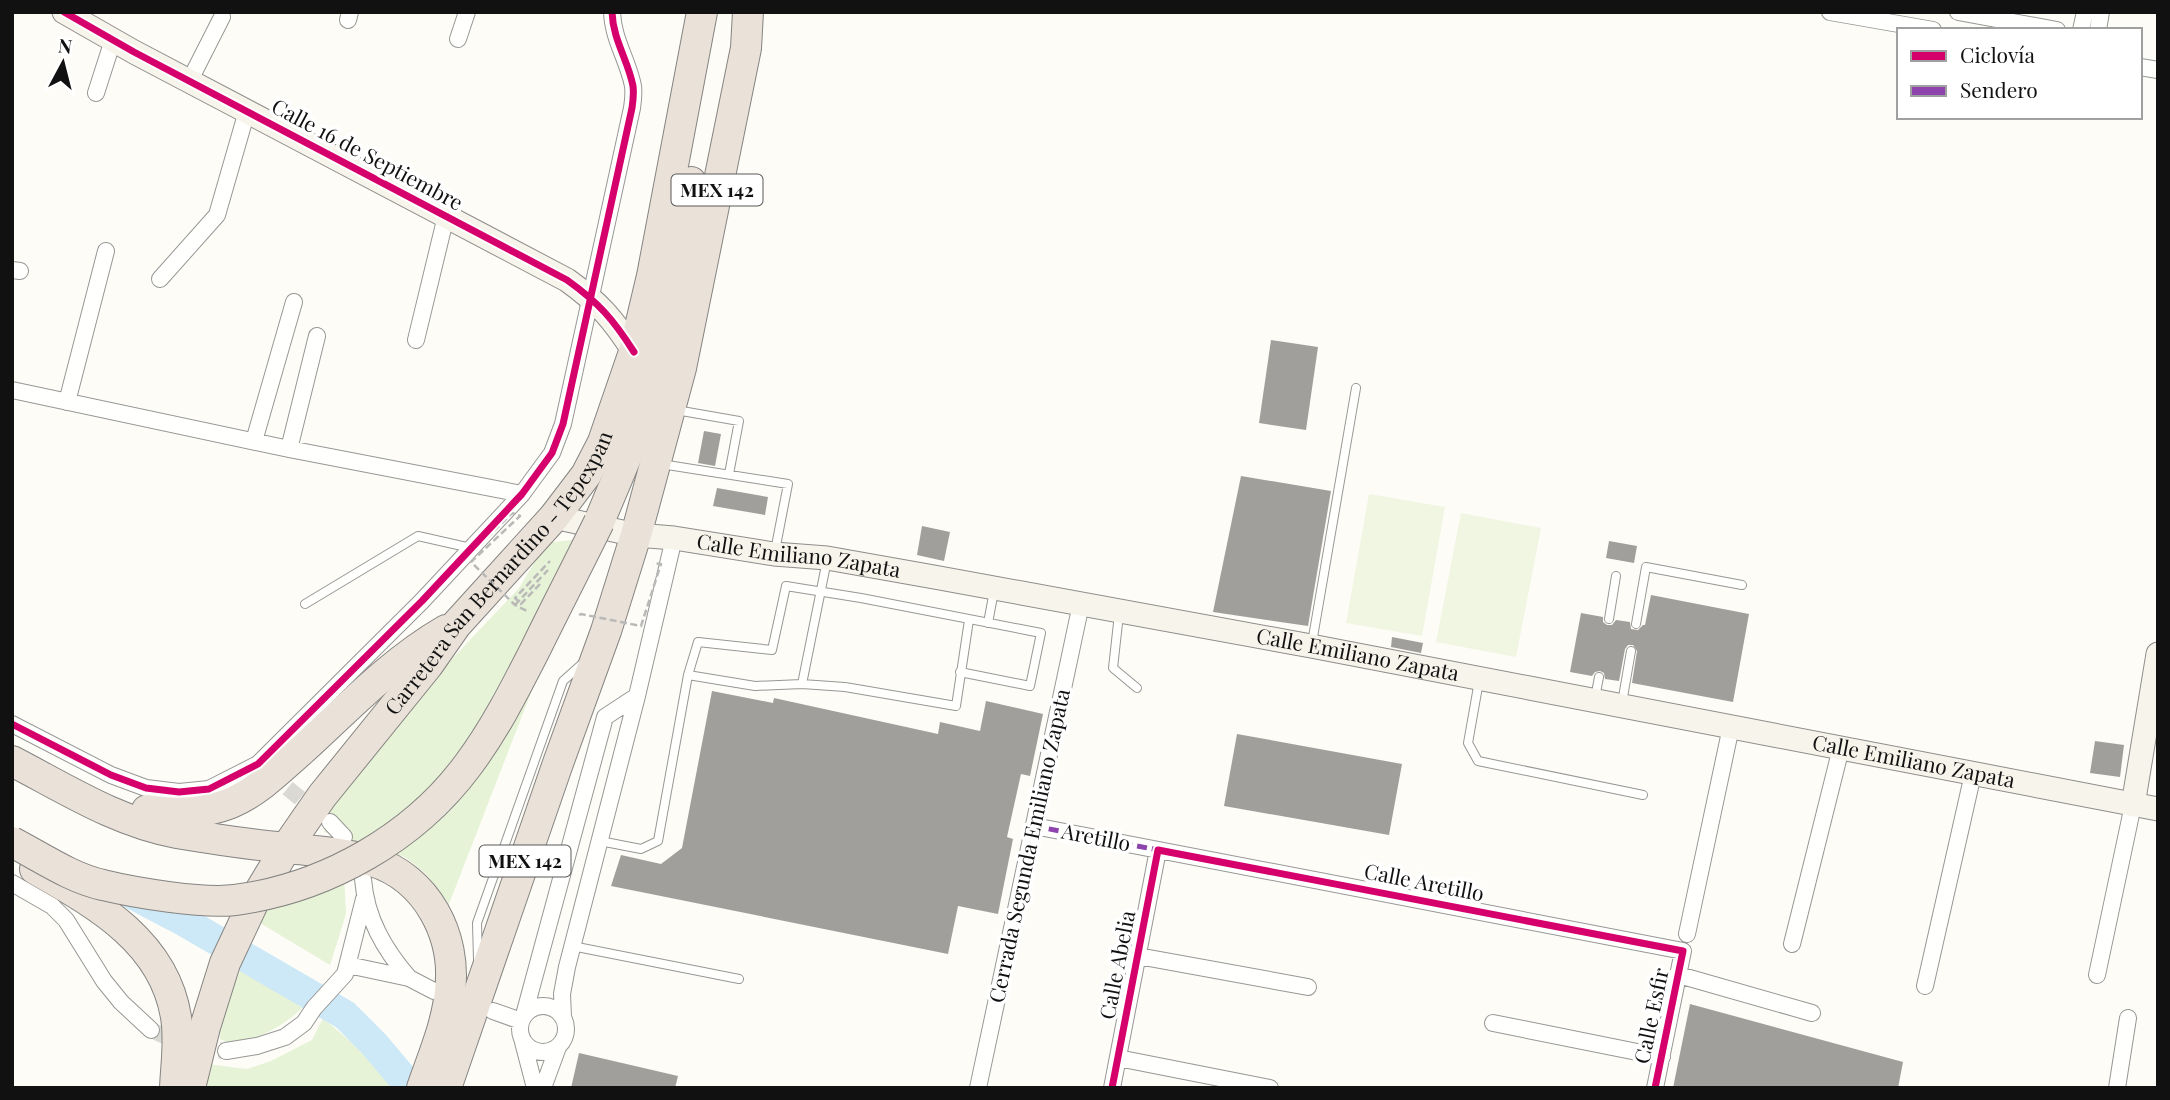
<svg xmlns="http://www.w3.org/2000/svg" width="2170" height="1100" viewBox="0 0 2170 1100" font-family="'Playfair Display',serif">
  <rect width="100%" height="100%" fill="#fdfcf7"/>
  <!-- green -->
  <path fill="#e7f3d7" d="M571 540 594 541 543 662 449 904 426 874 405 857 324 832 335 793 452 659 519 588 546 543Z
    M300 868 344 875 346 914 330 965 260 923 282 881Z
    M241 968 306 1004C288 1024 259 1039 232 1045L220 1039 218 1026Z
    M323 1018 402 1086 401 1088H203L207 1064 247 1069 271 1061 312 1040Z"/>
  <!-- pitch -->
  <path fill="#f0f6e1" d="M1369 494 1445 507 1422 636 1346 623Z
    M1461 513 1541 528 1516 657 1436 642Z"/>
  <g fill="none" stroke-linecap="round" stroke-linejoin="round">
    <!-- river -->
    <path stroke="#cde8f7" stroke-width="30" d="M130 893 185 922 345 1015 374 1044 411 1088"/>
  </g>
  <!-- building -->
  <path fill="#a19f9c" d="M1271 340 1318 347 1306 430 1259 423Z
    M704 431 721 434 715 466 698 463Z
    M1241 476 1331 491 1308 626 1213 612Z
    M717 488 768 497 765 515 713 506Z
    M922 526 950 532 944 561 917 555Z
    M1609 541 1637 546 1634 563 1606 558Z
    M1651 595 1749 614 1733 702 1632 683 1637 651 1633 645H1628L1625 649 1619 681 1605 679 1604 673 1600 671 1595 672 1592 676 1570 672 1581 613 1603 617V622L1607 625H1612L1616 620 1630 622 1631 629 1638 630 1643 625H1645Z
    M1392 637 1423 643 1421 653 1391 647Z
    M712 691 773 703 774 698 938 734 940 722 980 731 986 701 1043 714 1030 776 1021 774 1007 837 1013 839 998 914 958 906 948 954 611 886 621 855 661 864 682 848Z
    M1237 734 1402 764 1389 835 1224 806Z
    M2095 741 2124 745 2120 777 2090 773Z
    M1690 1004 1903 1062 1898 1088H1673Z
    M579 1053 678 1076 675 1088H571Z"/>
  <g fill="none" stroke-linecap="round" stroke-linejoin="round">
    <!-- street-tunnel -->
    <path stroke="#dad9d4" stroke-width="16" stroke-dasharray="16 8" stroke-linecap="butt" d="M269 773 317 812
      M151 1030 189 1047 226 1051"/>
    <!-- lane casing -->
    <g stroke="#979795" stroke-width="10">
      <path id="lane" d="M676 410 739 421 729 474
        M661 464 788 484 775 551
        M305 604 418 536 471 548
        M1119 614 1113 668 1137 688
        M1609 619 1616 576
        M988 623 994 591
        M1636 624 1646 567 1742 585
        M1312 643 1356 388
        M688 675 755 686 802 684 845 687 956 706 969 620
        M1479 681 1468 743 1478 761 1643 795
        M802 684 827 560
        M1595 698 1599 677
        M1622 703 1631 651
        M600 841 641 849 658 841 688 675 698 642 772 650 786 586 861 598 1041 633 1030 686 960 672
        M572 946 739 979
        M478 960 477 923 563 681 582 664"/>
    </g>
    <!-- street casing -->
    <g stroke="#979795" stroke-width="18">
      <path id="street" d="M1830 12 1933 30
        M1958 12 2057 30
        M348 20 350 12
        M2081 30 2085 12
        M2098 30 2101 12
        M458 39 467 12
        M2140 67 2158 70
        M190 80 222 17
        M96 93 113 40
        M12 270 20 271
        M160 279 217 215 247 111
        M416 340 446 216
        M12 390 289 449 522 494
        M67 402 106 251
        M254 441 294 302
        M289 449 317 336
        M12 724 111 775 146 788 179 792 209 789 258 764 422 601 522 494 552 453 563 424 632 108C633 101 634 93 633 86 628 60 613 40 612 12
        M330 822 344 837
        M1034 826 1683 951 1655 1088
        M363 879C366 918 384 949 409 978
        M12 883 52 906 66 920 104 981 121 1002 151 1030
        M1687 934 1731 727
        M1792 944 1841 748
        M1138 956 1308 987
        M348 965 409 978 434 991
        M1679 975 1812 1013
        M2097 975 2133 805
        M1925 986 1973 774
        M520 1029a23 23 0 1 1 46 0a23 23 0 1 1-46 0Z
        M493 1011 521 1021
        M524 1015 605 717 637 696 674 538
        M563 1017 562 994 567 967 637 696
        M1493 1023 1662 1057
        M523 1042 535 1088
        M226 1051 257 1046 285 1037 304 1023 314 1008 345 974 364 899
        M1118 1058 1270 1088
        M543 1088 558 1047
        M978 1088 1081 604
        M1112 1088 1158 850
        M2117 1088 2128 1018"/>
    </g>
    <!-- secondary casing -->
    <g stroke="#8e8d8b" stroke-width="25">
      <g id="secondary">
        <path d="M64 12 134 52 567 280C599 303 613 319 634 352"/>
        <path id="s1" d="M554 517 636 535 674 538 774 554 827 558 934 577 1311 646 2158 809"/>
        <path d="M2133 805 2158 654"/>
      </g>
    </g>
    <!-- highway casing -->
    <g stroke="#858482" stroke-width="32">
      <g id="highway">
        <path d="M599 522 633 441 650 391 691 182"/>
        <path d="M12 761C66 789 117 822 177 833 213 839 251 845 288 848 316 851 345 853 372 861 427 878 457 936 450 991 447 1024 433 1056 422 1088"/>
        <path d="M147 810C176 814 203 814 231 803 259 791 280 769 303 749 349 707 391 662 446 630"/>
        <path d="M35 869C96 904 164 941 176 1017 180 1041 176 1064 175 1088"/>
        <path id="s2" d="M190 1088 205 1027 225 963 255 899 286 848 322 796 428 665 456 625 554 517 586 475 603 442 634 352 652 276 702 12"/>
        <path d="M446 1088 557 766 606 631 636 535 681 368 746 48 748 12"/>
      </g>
    </g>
    <!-- path -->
    <path stroke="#b9b9b8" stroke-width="2.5" stroke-dasharray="7 3.5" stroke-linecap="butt" d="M540 584 521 604 515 598 550 561"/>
    <!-- lane -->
    <use href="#lane" stroke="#fffffe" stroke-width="8"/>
    <!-- street -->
    <use href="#street" stroke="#fffffe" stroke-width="16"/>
    <!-- secondary -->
    <use href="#secondary" stroke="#f6f4eb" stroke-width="23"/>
    <!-- highway -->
    <use href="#highway" stroke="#eae1d8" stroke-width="30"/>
    <!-- highway-bridge casing -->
    <g stroke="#858482" stroke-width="32" stroke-linecap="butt">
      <path id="highway-bridge" d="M12 842C41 857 71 878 103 885 136 893 203 904 235 900 326 888 414 838 468 765 495 729 515 689 535 650 556 607 578 565 599 522"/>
    </g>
    <!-- path-bridge -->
    <path stroke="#b9b9b8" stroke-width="2.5" stroke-dasharray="7 3.5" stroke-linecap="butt" d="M472 553 512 513 520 516 471 562 515 605 529 612
      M515 605 548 570
      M579 615 581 614 641 626 661 564 653 563"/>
    <!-- highway-bridge -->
    <use href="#highway-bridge" stroke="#eae1d8" stroke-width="30"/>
    <!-- quiet -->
    <path stroke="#8e44ad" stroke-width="5" stroke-dasharray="10 5" stroke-linecap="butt" d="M1034 826 1158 850"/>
    <!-- cycleway casing -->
    <g stroke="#fff" stroke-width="11">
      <path id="cycleway" d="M64 12 134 52 567 280C599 303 613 319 634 352
        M12 724 111 775 146 788 179 792 209 789 258 764 422 601 522 494 552 453 563 424 632 108C633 101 634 93 633 86 628 60 613 40 612 12
        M1112 1088 1158 850 1683 951 1655 1088"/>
    </g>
    <!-- cycleway -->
    <use href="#cycleway" stroke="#d6006c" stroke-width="7"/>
  </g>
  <g text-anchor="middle" stroke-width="7" stroke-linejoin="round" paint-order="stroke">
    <!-- shield labels -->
    <g fill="#fff" stroke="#585858" stroke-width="2">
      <rect x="671.5" y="174.5" width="91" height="31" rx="5"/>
      <rect x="479.5" y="845.5" width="91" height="31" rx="5"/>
    </g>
    <g font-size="19" font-weight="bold" fill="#111">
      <text x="717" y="197">MEX 142</text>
      <text x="525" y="868">MEX 142</text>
    </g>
    <!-- street labels -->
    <g font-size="21" fill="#111" stroke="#fff">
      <text transform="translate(367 155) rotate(28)" y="7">Calle 16 de Septiembre</text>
      <text dy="7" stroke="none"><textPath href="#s1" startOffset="248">Calle Emiliano Zapata</textPath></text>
      <text dy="7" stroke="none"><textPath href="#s2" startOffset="609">Carretera San Bernardino - Tepexpan</textPath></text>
      <text dy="7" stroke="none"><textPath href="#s1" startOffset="816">Calle Emiliano Zapata</textPath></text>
      <text dy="7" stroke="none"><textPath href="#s1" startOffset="1382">Calle Emiliano Zapata</textPath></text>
      <text transform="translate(1096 838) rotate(11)" y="7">Aretillo</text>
      <text transform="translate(1030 846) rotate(-78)" y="7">Cerrada Segunda Emiliano Zapata</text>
      <text transform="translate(1424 883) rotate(11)" y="7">Calle Aretillo</text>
      <text transform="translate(1118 965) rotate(-79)" y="7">Calle Abelia</text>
      <text transform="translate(1652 1016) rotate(-78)" y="7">Calle Esfir</text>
    </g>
  </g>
  <!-- border -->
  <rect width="2170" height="1100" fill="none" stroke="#111111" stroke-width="28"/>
  <!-- legend -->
  <rect x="1897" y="28" width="245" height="91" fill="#ffffff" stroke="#a0a0a0" stroke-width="2"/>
  <rect x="1911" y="51" width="35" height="10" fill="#d6006c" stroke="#a0a0a0" stroke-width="2"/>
  <text x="1960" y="63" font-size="21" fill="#111111">Ciclovía</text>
  <rect x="1911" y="86" width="35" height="10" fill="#8e44ad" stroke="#a0a0a0" stroke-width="2"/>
  <text x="1960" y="98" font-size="21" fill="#111111">Sendero</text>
  <!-- north arrow -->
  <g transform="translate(63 63) rotate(7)" stroke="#ffffff" stroke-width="5" paint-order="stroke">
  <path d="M0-5L12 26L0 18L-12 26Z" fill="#111111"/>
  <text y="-10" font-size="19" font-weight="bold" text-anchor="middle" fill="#111111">N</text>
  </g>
</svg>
